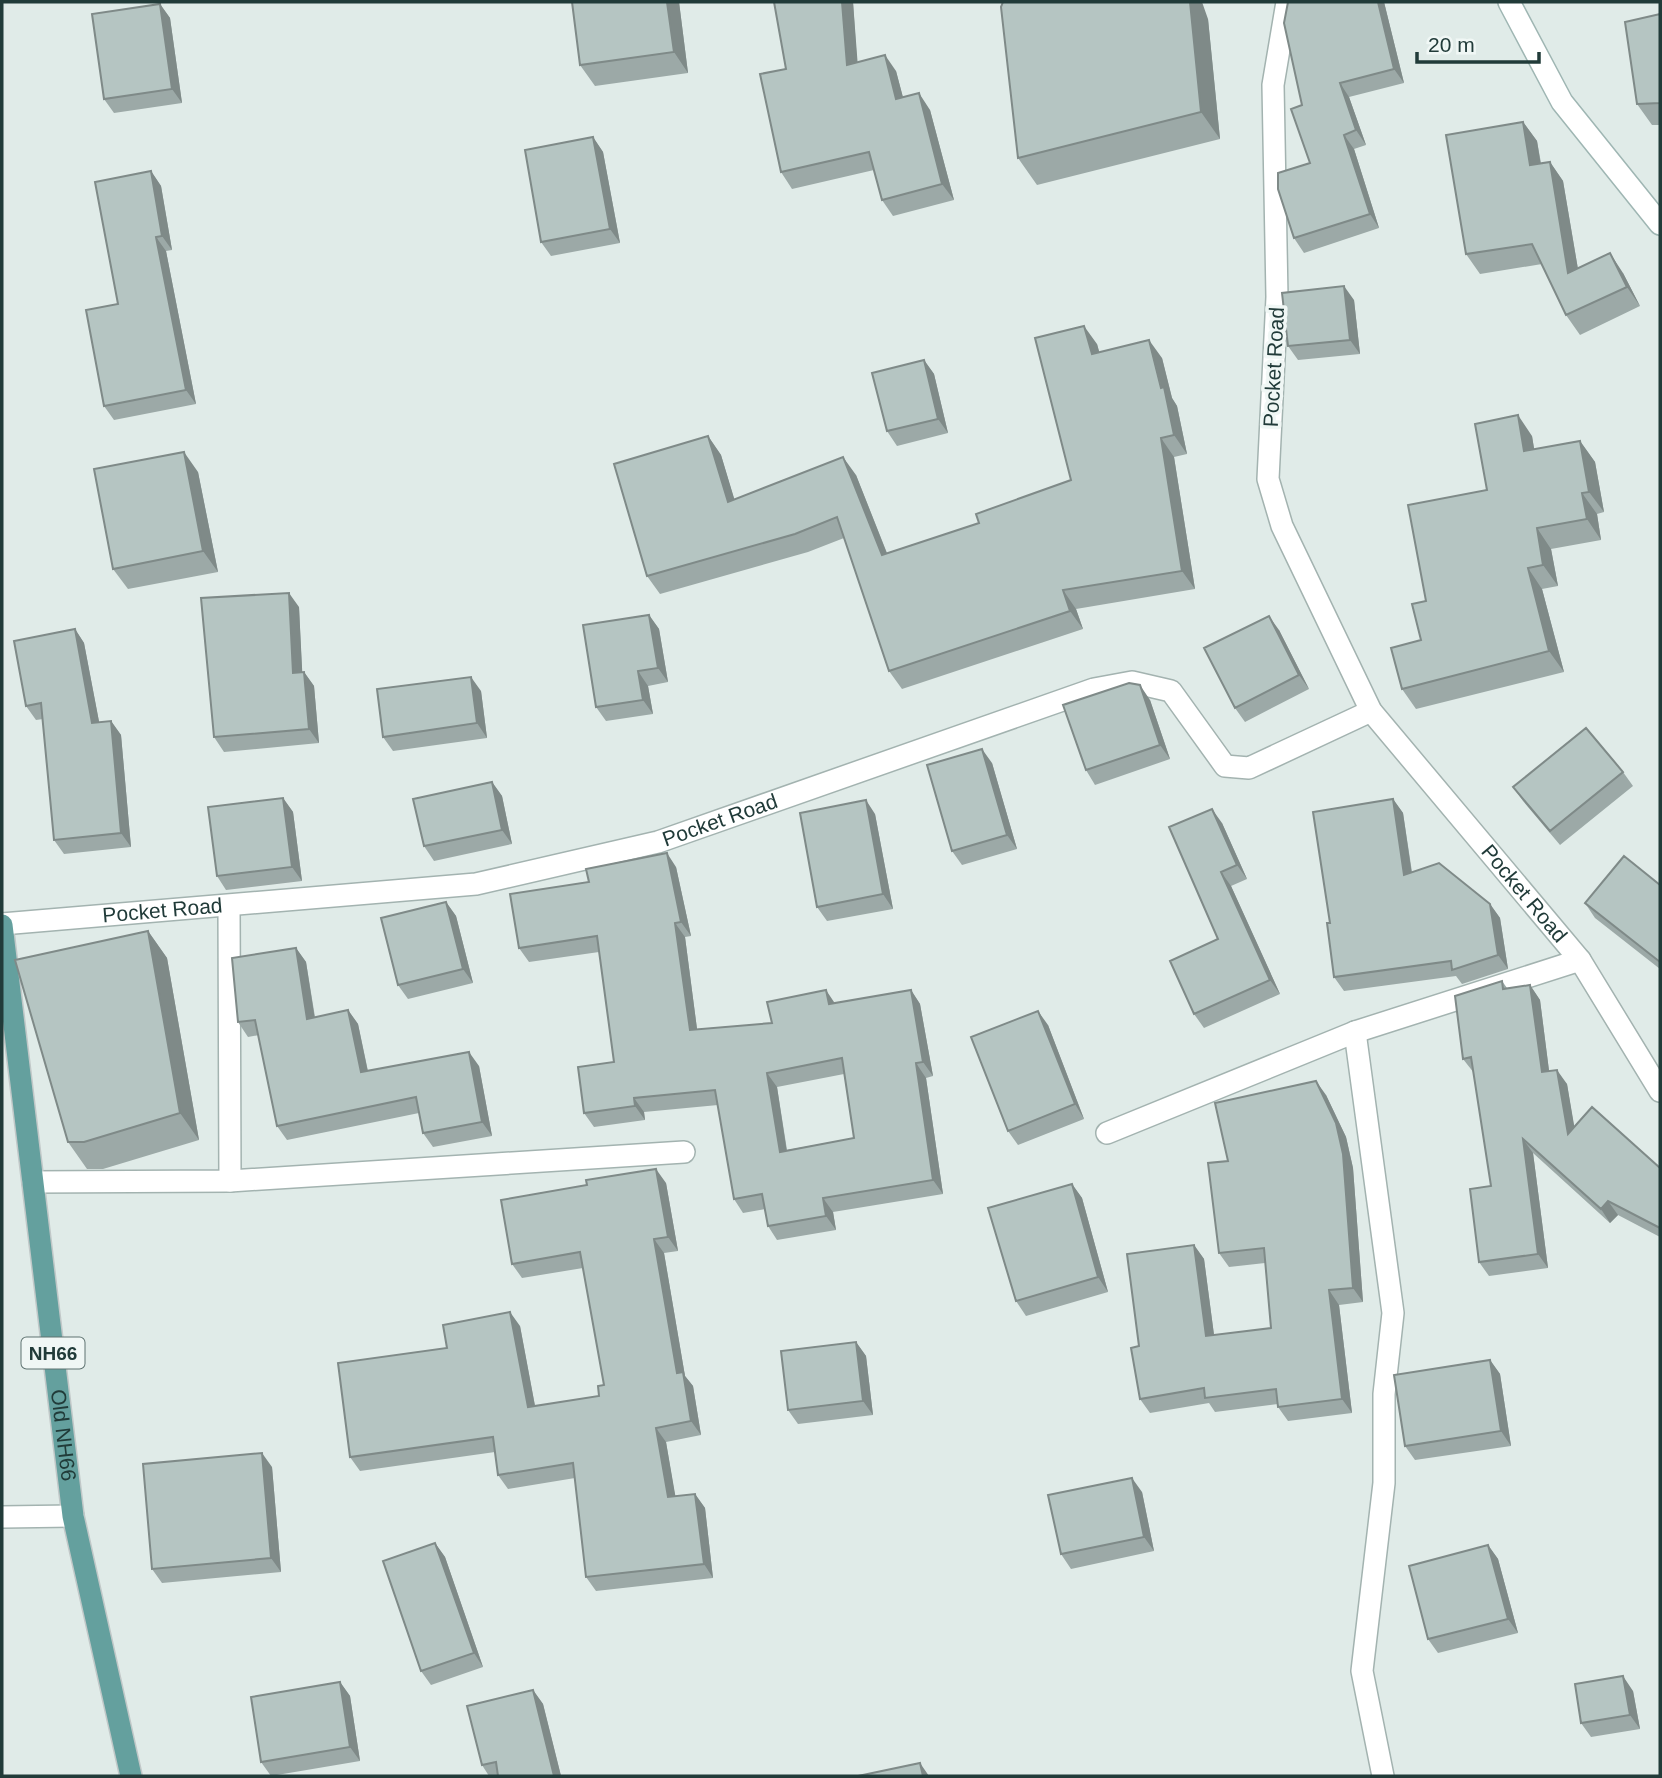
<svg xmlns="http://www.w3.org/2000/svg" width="1662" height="1778" viewBox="0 0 1662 1778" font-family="Arial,sans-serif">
  <rect width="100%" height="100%" fill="#e0ebe8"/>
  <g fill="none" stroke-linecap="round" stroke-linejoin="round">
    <!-- street casing -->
    <g stroke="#a3b3b0" stroke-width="24">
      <g id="street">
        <path id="s1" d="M1287 2 1273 85 1277 297 1268 479 1282 526 1371 711 1580 960 1660 1091"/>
        <path d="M229 906 230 1181"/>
        <path id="s2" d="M2 924 476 884 658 842 1094 689 1132 682 1171 691 1225 766 1249 768 1371 711"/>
        <path d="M1355 1032 1393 1313 1384 1394V1483L1362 1671 1383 1776"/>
        <path d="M1107 1133 1355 1032 1580 960"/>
        <path d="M33 1182 230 1181 684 1152"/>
        <path d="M2 1517 73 1516"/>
      </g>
    </g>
    <!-- secondary casing -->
    <g stroke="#9fb6b3" stroke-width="24">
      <path id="secondary" d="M1509 2 1562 102 1660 224"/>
    </g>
    <!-- primary casing -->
    <g stroke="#c1c8c8" stroke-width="24">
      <g id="primary">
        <path id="s3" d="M2 925 73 1516 131 1776"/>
      </g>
    </g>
    <!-- street -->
    <use href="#street" stroke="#fff" stroke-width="21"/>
    <!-- secondary -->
    <use href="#secondary" stroke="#fff" stroke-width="21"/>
    <!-- primary -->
    <use href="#primary" stroke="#64a09e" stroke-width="21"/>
  </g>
  <!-- wall -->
  <path fill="#9ca9a7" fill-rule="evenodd" d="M572 2H679L688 73 595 86 580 65Z
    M853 2 857 62 896 71 903 98 930 110 954 200 893 216 882 200 874 170 792 189 781 172 786 69Z
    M1288 2H1384L1404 83 1349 97 1366 145 1354 149 1379 228 1304 253 1294 238 1310 163Z
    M160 4 170 18 182 103 114 113 104 99Z
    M1660 14V125H1652L1637 104Z
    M1208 19 1220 139 1037 185 1018 158Z
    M1523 122 1537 141 1541 163 1550 162 1563 181 1578 269 1623 273 1640 306 1580 335 1566 315 1542 264 1480 274 1466 254Z
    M593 137 603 152 620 243 551 256 541 242Z
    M151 171 161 186 172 250 166 251 196 404 114 420 104 406 118 304Z
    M1354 300 1360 354 1298 360 1288 346Z
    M1097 344 1099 352 1162 358 1172 398 1177 406 1187 454 1174 457 1195 589 1076 609 1083 629 902 689 889 671 844 538 808 552 660 594 647 576 708 436 721 455 734 499 856 475 887 553 979 523 1071 480Z
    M924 360 934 374 948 433 897 446 887 431Z
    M1532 436 1534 449 1580 441 1595 462 1604 512 1597 514 1601 540 1551 549 1558 586 1542 589 1564 672 1416 709 1402 689 1421 640 1487 490Z
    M198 472 218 572 128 589 113 569Z
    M299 607 302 672H304L314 686 319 743 224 752 214 737Z
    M649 615 659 629 668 682 648 686 653 714 606 721 596 707Z
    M75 629 84 643 99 722 111 721 121 735 131 847 64 854 54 840 43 719 36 720 26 706Z
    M1279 630 1309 689 1245 722 1235 708Z
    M481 691 487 738 393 751 383 737Z
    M1150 700 1170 759 1095 785 1086 770Z
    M992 763 1017 849 962 865 952 851Z
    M1623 772 1633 786 1560 845 1523 801 1513 787Z
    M492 782 502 796 512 844 434 861 424 846Z
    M283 798 293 812 302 881 226 890 217 876Z
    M1393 799 1403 813 1412 872 1490 904 1500 918 1508 969 1462 984 1456 976 1344 991 1334 977 1330 923Z
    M875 814 893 909 827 921 817 907Z
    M1222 823 1247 879 1231 886 1280 994 1204 1028 1194 1014 1218 939Z
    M676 867 691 936 685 937 697 1029 772 1023 835 1003 911 990 920 1004 933 1076 926 1078 943 1194 833 1212 836 1230 777 1240 768 1226 765 1209 743 1213 734 1199 718 1105 644 1112 645 1120 594 1127 584 1113 614 1062 599 952 529 962 519 948ZM844 1074 854 1138 787 1150 777 1087Z
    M1660 885V969L1595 918 1585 903Z
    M446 902 456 916 473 983 408 999 398 985Z
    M148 931 167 958 199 1140 103 1169H87L68 1142Z
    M296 948 306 962 315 1017 348 1010 358 1024 368 1071 479 1066 492 1136 433 1147 423 1133 419 1113 287 1140 277 1126 259 1035 248 1037 238 1022Z
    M1502 981 1507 988 1530 985 1540 1000 1549 1071 1567 1084 1574 1127 1660 1168V1237L1618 1215 1610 1223 1533 1153 1548 1268 1489 1276 1479 1262 1491 1186 1474 1073 1463 1059Z
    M1048 1025 1084 1119 1018 1145 1008 1131Z
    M1326 1095 1346 1137 1353 1168 1363 1302 1339 1305 1352 1413 1288 1421 1278 1407V1404L1215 1412 1209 1403 1150 1413 1140 1399 1139 1346 1194 1245 1204 1259 1214 1335 1271 1328 1265 1263 1229 1267 1219 1253 1228 1161Z
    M666 1183 678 1251 664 1253 685 1376 693 1386 701 1435 666 1442 675 1496 695 1494 705 1508 713 1578 596 1591 586 1577 575 1478 508 1489 498 1475 495 1452 360 1471 350 1457 447 1348 520 1326 535 1406 599 1396 604 1385 583 1268 522 1278 512 1264Z
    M1072 1184 1082 1198 1108 1292 1026 1316 1016 1301Z
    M856 1342 866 1356 873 1415 798 1424 788 1410Z
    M1490 1360 1500 1374 1511 1446 1415 1460 1405 1446Z
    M272 1467 281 1572 162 1583 152 1569Z
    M1142 1492 1154 1551 1071 1569 1061 1554Z
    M435 1543 445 1557 483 1667 431 1685 421 1671Z
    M1488 1545 1498 1559 1518 1633 1438 1653 1428 1639Z
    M340 1682 350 1696 360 1761 271 1776 261 1762Z
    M533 1690 543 1704 561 1776H489L482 1765Z
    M1633 1691 1640 1729 1591 1737 1581 1723Z"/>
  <!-- shaded-wall -->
  <path fill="#7f8a88" d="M667 2H679L688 73 674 52Z
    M842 2H853L859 81 847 65Z
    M1190 2H1202L1208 19 1220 139 1201 112Z
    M1378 2H1384L1404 83 1394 69Z
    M160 4 170 18 182 103 172 89Z
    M885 55 896 71 908 116 896 99Z
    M1340 83 1349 97 1366 145 1356 130Z
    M919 93 930 110 954 200 942 184Z
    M1523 122 1537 141 1544 185 1530 165Z
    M1344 135 1354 149 1379 228 1370 214Z
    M593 137 603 152 620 243 610 229Z
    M1550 162 1563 181 1582 293 1568 273Z
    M151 171 161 186 172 250 162 236Z
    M156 237 166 251 196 404 186 390Z
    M1610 253 1623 273 1640 306 1627 287Z
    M1344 286 1354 300 1360 354 1350 340Z
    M1084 326 1097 344 1105 372 1092 354Z
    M1149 340 1162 358 1172 398 1177 406 1187 454 1174 435Z
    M924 360 934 374 948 433 938 419Z
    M1518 415 1532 436 1538 472 1524 451Z
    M708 436 721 455 741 521 728 502Z
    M1161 438 1174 457 1195 589 1182 571Z
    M1580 441 1595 462 1604 512 1589 492Z
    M184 452 198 472 218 572 203 551Z
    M843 457 856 475 895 574 882 555Z
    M1582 493 1597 514 1601 540 1587 519Z
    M1537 528 1551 549 1558 586 1543 565Z
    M1528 568 1542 589 1564 672 1549 651Z
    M1063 590 1076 609 1083 629 1070 611Z
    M289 593 299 607 303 687 293 673Z
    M649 615 659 629 668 682 658 668Z
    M1269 616 1279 630 1309 689 1299 675Z
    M75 629 84 643 102 737 92 723Z
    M638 671 648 686 653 714 643 700Z
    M304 672 314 686 319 743 309 729Z
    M471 677 481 691 487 738 477 723Z
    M1140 685 1150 700 1170 759 1160 745Z
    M111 721 121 735 131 847 121 833Z
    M982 749 992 763 1017 849 1007 835Z
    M492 782 502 796 512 844 502 830Z
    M283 798 293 812 302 881 292 867Z
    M1393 799 1403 813 1414 889 1404 875Z
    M866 800 875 814 893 909 883 894Z
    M1212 809 1222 823 1247 879 1237 865Z
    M667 853 676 867 691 936 681 922Z
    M1221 872 1231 886 1280 994 1270 980Z
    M446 902 456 916 473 983 463 969Z
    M1490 904 1500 918 1508 969 1498 955Z
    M675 923 685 937 699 1044 690 1030Z
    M148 931 167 958 199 1140 180 1113Z
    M296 948 306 962 317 1033 307 1019Z
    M1530 985 1540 1000 1551 1086 1542 1072Z
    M826 990 836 1005 829 1004Z
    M911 990 920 1004 933 1076 923 1062Z
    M348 1010 358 1024 371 1087 361 1072Z
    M1038 1011 1048 1025 1084 1119 1075 1104Z
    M469 1052 479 1066 492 1136 482 1122Z
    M916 1063 926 1078 943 1194 933 1180Z
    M1557 1070 1567 1084 1578 1148 1568 1134Z
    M767 1073 777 1087 789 1166 780 1152Z
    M1316 1081 1326 1095 1346 1137 1353 1168 1363 1302 1353 1288Z
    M634 1098 644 1112 645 1120 635 1106Z
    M1523 1139 1533 1153 1548 1268 1538 1254Z
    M656 1169 666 1183 678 1251 668 1237Z
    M1072 1184 1082 1198 1108 1292 1098 1277Z
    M823 1198 833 1212 836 1230 826 1216Z
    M1608 1201 1618 1215 1610 1223 1601 1209Z
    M654 1239 664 1253 685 1376 693 1386 701 1435 691 1421 677 1373Z
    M1194 1245 1204 1259 1216 1350 1206 1336Z
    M1329 1290 1339 1305 1352 1413 1342 1399Z
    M510 1312 520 1326 538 1422 528 1407Z
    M856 1342 866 1356 873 1415 863 1401Z
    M1490 1360 1500 1374 1511 1446 1501 1431Z
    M656 1428 666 1442 678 1511 668 1497Z
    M262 1453 272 1467 281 1572 271 1558Z
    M1132 1478 1142 1492 1154 1551 1144 1537Z
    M695 1494 705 1508 713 1578 704 1564Z
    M435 1543 445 1557 483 1667 474 1653Z
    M1488 1545 1498 1559 1518 1633 1508 1619Z
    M1623 1676 1633 1691 1640 1729 1630 1715Z
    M340 1682 350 1696 360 1761 350 1747Z
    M533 1690 543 1704 561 1776H554Z
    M920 1763 929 1776H923Z"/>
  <!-- building -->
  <path fill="#b5c5c2" stroke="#7f8a88" stroke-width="2" fill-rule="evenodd" d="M572 2H667L674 52 580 65Z
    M774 2H842L847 65 885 55 896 99 919 93 942 184 882 200 869 152 781 172 760 74 786 69Z
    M1003 2H1190L1201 112 1018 158 1001 7Z
    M1288 2H1378L1394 69 1340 83 1356 130 1344 135 1370 214 1294 238 1278 189V173L1310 163 1291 109 1302 105 1284 23Z
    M160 4 172 89 104 99 92 14Z
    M1660 14V103L1637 104 1625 22Z
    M1523 122 1530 165 1550 162 1568 273 1610 253 1627 287 1566 315 1532 244 1466 254 1446 135Z
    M593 137 610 229 541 242 525 150Z
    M151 171 162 236 156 237 186 390 104 406 86 310 118 304 95 182Z
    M1344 286 1350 340 1288 346 1282 293Z
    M1084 326 1092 354 1149 340 1161 388 1164 387 1174 435 1161 438 1182 571 1063 590 1070 611 889 671 837 517 795 534 647 576 614 464 708 436 728 502 843 457 882 555 979 523 976 514 1071 480 1035 338Z
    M924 360 938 419 887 431 872 373Z
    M1518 415 1524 451 1580 441 1589 492 1582 493 1587 519 1537 528 1543 565 1528 568 1549 651 1402 689 1391 648 1421 640 1412 604 1426 601 1408 505 1487 490 1475 424Z
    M184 452 203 551 113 569 94 469Z
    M289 593 293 673 304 672 309 729 214 737 201 598Z
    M649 615 658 668 638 671 643 700 596 707 583 625Z
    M1269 616 1299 675 1235 708 1204 648Z
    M75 629 92 723 111 721 121 833 54 840 41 703 26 706 14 641Z
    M471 677 477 723 383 737 377 689Z
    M1129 683 1140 685 1160 745 1086 770 1063 705Z
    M1586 728 1623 772 1550 831 1513 787Z
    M982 749 1007 835 952 851 927 765Z
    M492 782 502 830 424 846 413 799Z
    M283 798 292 867 217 876 208 807Z
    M1393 799 1404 875 1439 863 1490 904 1498 955 1452 970 1451 961 1334 977 1327 923H1330L1313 812Z
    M866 800 883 894 817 907 800 813Z
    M1212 809 1237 865 1221 872 1270 980 1194 1014 1170 961 1218 939 1169 827Z
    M667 853 681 922 675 923 690 1030 772 1023 767 1002 826 990 829 1004 911 990 923 1062 916 1063 933 1180 823 1198 826 1216 768 1226 762 1194 734 1199 715 1090 634 1098 635 1106 584 1113 578 1067 614 1062 597 936 519 948 510 894 589 882 586 869ZM842 1058 854 1138 780 1152 767 1073Z
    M1624 856 1660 885V962L1585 903Z
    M446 902 463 969 398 985 381 918Z
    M148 931 180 1113 84 1142H68L15 960Z
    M296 948 307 1019 348 1010 361 1072 469 1052 482 1122 423 1133 416 1097 277 1126 255 1020 238 1022 232 958Z
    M1502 981 1503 989 1530 985 1542 1072 1557 1070 1568 1134 1592 1107 1660 1168V1228L1608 1201 1601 1209 1523 1139 1538 1254 1479 1262 1470 1189 1491 1186 1471 1057 1463 1059 1455 996Z
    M1038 1011 1075 1104 1008 1131 971 1037Z
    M1316 1081 1336 1123 1343 1154 1353 1288 1329 1290 1342 1399 1278 1407 1276 1389 1205 1398 1204 1388 1140 1399 1131 1348 1139 1346 1127 1254 1194 1245 1206 1336 1271 1328 1264 1248 1219 1253 1208 1163 1228 1161 1215 1103Z
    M656 1169 668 1237 654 1239 677 1373 683 1372 691 1421 656 1428 668 1497 695 1494 704 1564 586 1577 573 1463 498 1475 493 1437 350 1457 338 1363 447 1348 443 1325 510 1312 528 1407 599 1396 598 1386 604 1385 580 1252 512 1264 501 1200 587 1185 586 1180Z
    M1072 1184 1098 1277 1016 1301 988 1208Z
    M856 1342 863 1401 788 1410 781 1351Z
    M1490 1360 1501 1431 1405 1446 1394 1375Z
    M262 1453 271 1558 152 1569 143 1464Z
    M1132 1478 1144 1537 1061 1554 1048 1495Z
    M435 1543 474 1653 421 1671 383 1561Z
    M1488 1545 1508 1619 1428 1639 1409 1566Z
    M1623 1676 1630 1715 1581 1723 1575 1684Z
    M340 1682 350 1747 261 1762 251 1697Z
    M533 1690 554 1776H498L496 1762 482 1765 467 1706Z
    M920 1763 923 1776H858Z"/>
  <g text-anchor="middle" stroke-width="7" stroke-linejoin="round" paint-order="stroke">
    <!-- shield labels -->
    <rect fill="#f0f7f5" stroke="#5f7371" stroke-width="2" x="21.5" y="1337.5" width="63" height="31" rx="5"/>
    <g font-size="19" font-weight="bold" fill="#213b39">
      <text x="53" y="1360">NH66</text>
    </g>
    <!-- street labels -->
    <g font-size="21" fill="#213b39" stroke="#f0f7f5">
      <text transform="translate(1274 367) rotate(-87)" y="7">Pocket Road</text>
      <text dy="7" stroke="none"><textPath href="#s2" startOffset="728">Pocket Road</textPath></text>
      <text dy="7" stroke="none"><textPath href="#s1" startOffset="971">Pocket Road</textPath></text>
      <text dy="7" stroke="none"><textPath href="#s2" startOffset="161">Pocket Road</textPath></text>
      <text dy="7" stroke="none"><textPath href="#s3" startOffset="514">Old NH66</textPath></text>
    </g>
  </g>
  <!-- border -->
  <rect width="1662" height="1778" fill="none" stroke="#213b39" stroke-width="7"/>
  <!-- scale -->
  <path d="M1417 52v10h122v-10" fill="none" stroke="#213b39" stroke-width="3.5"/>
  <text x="1428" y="52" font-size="21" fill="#213b39" stroke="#f0f7f5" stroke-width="5" paint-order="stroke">20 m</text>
</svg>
